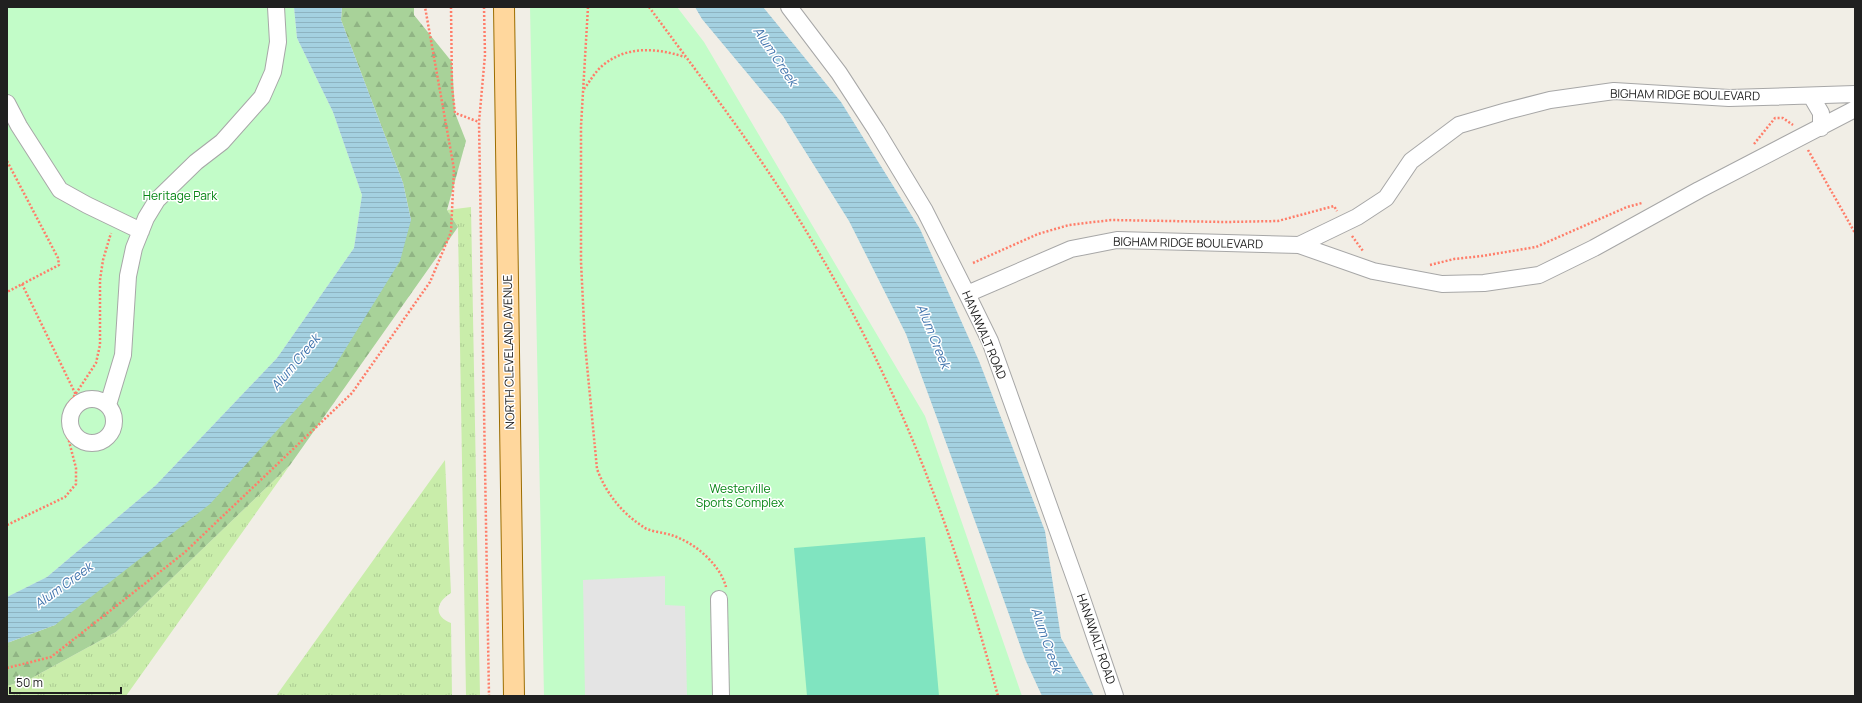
<svg xmlns="http://www.w3.org/2000/svg" width="1862" height="703" viewBox="0 0 1862 703" font-family="Manrope,sans-serif">
  <defs>
    <pattern id="grass-tufts" width="24" height="20" patternUnits="userSpaceOnUse"><rect width="24" height="20" fill="#c9edaa"/><path d="M3 7l-1-3M5 7V3M7 7l1-3M15 17l-1-3M17 17v-4M19 17l1-3" fill="none" stroke="#accb92"/></pattern>
    <pattern id="forest-firs" width="22" height="20" patternUnits="userSpaceOnUse"><rect width="22" height="20" fill="#a8d299"/><path d="M5 1l3.5 6h-7zM16 11l3.5 6h-7z" fill="#90b484"/></pattern>
    <pattern id="water-rules" width="6" height="5" patternUnits="userSpaceOnUse"><rect width="6" height="5" fill="#a4d1e1"/><path d="M0 2.5h6" fill="none" stroke="#8db3c1"/></pattern>
  </defs>
  <rect width="100%" height="100%" fill="#f1eee6"/>
  <!-- grass -->
  <path fill="url(#grass-tufts)" d="M471 207 480 696H466L458 227 447 210Z
    M445 460 451 593C436 602 433 616 451 623L452 696H276Z
    M290 465 126 696H7V686L30 679 116 632Z"/>
  <!-- forest -->
  <path fill="url(#forest-firs)" d="M342 7H414V15L452 62 455 113 466 141 447 210 458 227 290 465 116 632 30 679 7 686V643L55 625 411 220 403 183 341 20Z"/>
  <!-- park -->
  <path fill="#c2fcc8" d="M7 7H294L297 38 333 112 362 195 354 248 277 358 156 485 47 577 7 597Z
    M530 7H677L704 42 925 416 1022 696H544Z"/>
  <!-- pitch -->
  <path fill="#80e4c0" d="M925 537 939 696H807L794 548Z"/>
  <!-- parking -->
  <path fill="#e4e4e4" d="M665 576V605L685 606 687 696H585L583 580Z"/>
  <!-- water -->
  <path fill="url(#water-rules)" d="M294 7H342L341 20 403 183 411 220 400 261 333 369 210 504 55 625 7 643V597L47 577 156 485 277 358 354 248 362 195 333 112 297 38Z
    M695 7H763L841 102 920 229 979 361 1045 531 1061 638 1094 696H1042L1025 659 993 570 906 334 849 221 783 116 702 19Z"/>
  <g fill="none" stroke-linecap="round" stroke-linejoin="round">
    <!-- minor casing -->
    <g stroke="#a7a7a7" stroke-width="18">
      <path id="minor" d="M789 7 839 73 876 130 925 211 967 294 990 341 1079 590 1115 696
        M1811 96 1821 113V128
        M7 103 19 126 60 190 87 205 141 231
        M1299 245 1357 217 1386 198 1411 161 1459 125 1507 111 1550 100 1614 91 1729 98 1855 94
        M967 294 1071 249 1117 240 1299 245 1373 271 1442 284 1484 283 1539 275 1594 248 1699 190 1855 109
        M70 421a22 22 0 1 1 44 0a22 22 0 1 1-44 0Z
        M108 405 123 355 128 276 134 248 146 218 157 200 196 162 222 142 262 97 273 72 278 42 276 7
        M719 599 721 696"/>
    </g>
    <!-- major casing -->
    <g stroke="#9c6d00" stroke-width="22">
      <path id="major" d="M504 7 514 696"/>
    </g>
    <!-- path -->
    <path stroke="#ff7d69" stroke-width="2.5" stroke-dasharray="2 2" stroke-linecap="butt" d="M451 7 452 87 455 113 479 122
      M484 7 485 55 479 122 489 696
      M588 7 581 126V262L585 344 597 469C606 493 621 512 642 526 649 532 663 532 671 535 694 542 720 564 726 587
      M649 7C694 68 740 128 781 191 840 282 892 383 930 484 957 553 978 624 998 696
      M584 89C590 81 595 72 602 66 627 45 656 48 685 57
      M1754 144 1775 118H1783L1793 125
      M1808 150 1855 233
      M7 161 58 258 59 265 7 292
      M1352 236 1363 251
      M973 263 1038 234 1069 225 1111 220 1226 222 1278 221 1334 206 1337 211
      M1430 265 1454 259 1482 256 1536 247 1627 207 1642 203
      M22 284 76 395
      M7 525 65 497 76 484V468L65 426 67 407 96 363 100 345V280L103 260 111 233
      M7 668 51 657 184 553 352 393 430 282 451 232 454 169 425 7"/>
    <!-- minor -->
    <use href="#minor" stroke="#fff" stroke-width="16"/>
    <!-- major -->
    <use href="#major" stroke="#ffd79d" stroke-width="20"/>
  </g>
  <g text-anchor="middle" stroke-width="3" stroke-linejoin="round" paint-order="stroke">
    <!-- street labels -->
    <g font-size="12" fill="#202020" stroke="#fff">
      <text transform="translate(1685 95) rotate(1)" y="4">BIGHAM RIDGE BOULEVARD</text>
      <text transform="translate(1188 243) rotate(1)" y="4">BIGHAM RIDGE BOULEVARD</text>
      <text transform="translate(984 335) rotate(67)" y="4">HANAWALT ROAD</text>
      <text transform="translate(509 352) rotate(-91)" y="4">NORTH CLEVELAND AVENUE</text>
      <text transform="translate(1096 639) rotate(71)" y="4">HANAWALT ROAD</text>
    </g>
    <!-- park labels -->
    <g font-size="12" fill="#068614" stroke="#fff">
      <text x="180" y="200">Heritage Park</text>
      <text x="740" y="493">Westerville<tspan x="740" dy="14">Sports Complex</tspan></text>
    </g>
    <!-- water labels -->
    <g font-size="13" font-style="italic" fill="#4376ae" stroke="#fff">
      <text transform="translate(776 56) rotate(56)" y="5">Alum Creek</text>
      <text transform="translate(934 336) rotate(68)" y="5">Alum Creek</text>
      <text transform="translate(295 362) rotate(-50)" y="5">Alum Creek</text>
      <text transform="translate(63 585) rotate(-36)" y="5">Alum Creek</text>
      <text transform="translate(1047 640) rotate(71)" y="5">Alum Creek</text>
    </g>
  </g>
  <!-- border -->
  <rect width="1862" height="703" fill="none" stroke="#202020" stroke-width="16"/>
  <!-- scale -->
  <path d="M10 687v6h111v-6" fill="none" stroke="#202020" stroke-width="2"/>
  <text x="16" y="687" font-size="12" fill="#202020" stroke="#ffffff" stroke-width="3" paint-order="stroke">50 m</text>
</svg>
